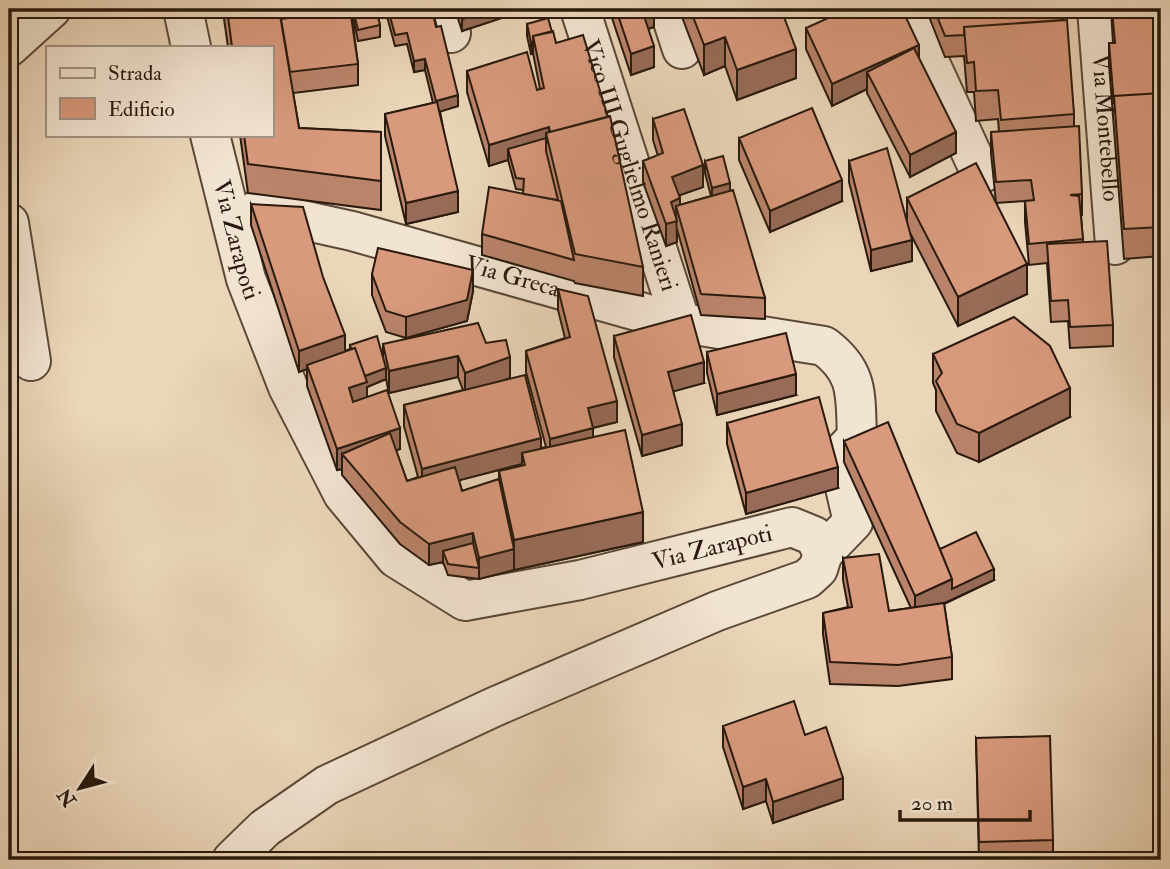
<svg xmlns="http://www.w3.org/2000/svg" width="1170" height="869" viewBox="0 0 1170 869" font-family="'IM FELL Double Pica',serif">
  <rect width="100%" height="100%" fill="#ebd6b9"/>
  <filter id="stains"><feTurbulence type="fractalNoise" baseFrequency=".00286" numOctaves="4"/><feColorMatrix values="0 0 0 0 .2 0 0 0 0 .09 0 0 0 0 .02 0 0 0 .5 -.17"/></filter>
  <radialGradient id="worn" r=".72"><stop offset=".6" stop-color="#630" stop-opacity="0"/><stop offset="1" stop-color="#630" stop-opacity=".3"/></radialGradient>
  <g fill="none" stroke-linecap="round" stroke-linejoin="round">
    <!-- minor casing -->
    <g stroke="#5a4938" stroke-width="42">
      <g id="minor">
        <path d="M183 9 191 47"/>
        <path d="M445 9 451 33"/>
        <path id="s1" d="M580 9 681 323"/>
        <path d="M669 9 682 49"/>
        <path d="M905 9 981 174"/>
        <path id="s2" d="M1097 9 1115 245"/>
        <path d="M9 47 51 9"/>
        <path id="s3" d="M210 135 246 279 288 387 343 494 396 558 465 601 580 580 792 527 814 536 823 553 818 569 807 579 717 611 494 707 327 785 265 828 232 860"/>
        <path id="s4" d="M257 210 352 231 676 322 824 346C860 373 855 396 857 437L838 457 853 522 823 553"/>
        <path d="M9 223 31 361"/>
      </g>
    </g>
    <!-- minor -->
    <use href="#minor" stroke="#f2e4d2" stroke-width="38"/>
  </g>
  <!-- wall -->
  <path fill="#ba846b" stroke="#291a0d" stroke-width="2" fill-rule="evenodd" d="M224 9H292V14L280 15 281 19 327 12 326 9H376L380 25V37L358 41 353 17 352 18 358 64V85L293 93 299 128 381 132V210L248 193 240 135H271V47H228L224 19Z
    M385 9H432L458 106 440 111 458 212 406 224 385 136V114L433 103 425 70 414 72 407 44 395 46Z
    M455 9H514V14L462 31Z
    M609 9H654V27L648 29 654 67 631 75Z
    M679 9H781L796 78 737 100 725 66 704 75Z
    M926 9H1062L1074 114V126L1082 194V215H1081L1083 242 1113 325V346L1070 348 1068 321 1051 322 1047 263 1029 265 1025 222V201L996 203 991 153V132H999L998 119 976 121 974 92H967L964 56 945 57Z
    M1111 9H1161V256L1124 259 1109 64V43H1113Z
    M527 24 556 43 643 267V296L575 283 574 281 482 255V234L523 194 524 190 516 189 508 160 489 166 467 92V71L537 90 540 89 533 53 531 54 527 36Z
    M806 28 919 59 956 153 910 177 867 93V89L832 106 806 49Z
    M653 119 703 187 679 195 680 205 711 196 705 173V161L730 191 765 298V319L701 315 677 229V242L666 246 643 182V161L658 156 653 140Z
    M739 138 842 201 770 232 739 160Z
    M849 161 907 223V198L1027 294 958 326 909 231 912 261 871 271 849 182Z
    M251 204 345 351 350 349V345L383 358V344L486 343 510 378 499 382 541 448 546 447 526 372V351L565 338 558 310V289L617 422 593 428V437L643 542 514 570 479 579 448 575 443 562 429 565 400 544 342 475V469L337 470 307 386V369L299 372 251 225ZM458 377 463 390 404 405V426L418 477 407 481 396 450 400 449 367 397V387L386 379 389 393ZM522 464V466L499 471V479L462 491 459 480Z
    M372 274 473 291 467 321 406 338 386 332 372 295Z
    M614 336 704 383 673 391 682 445 642 456 614 357Z
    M707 352 796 395 717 415 707 373Z
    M933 354 1070 417 979 462 957 453 936 411V390L933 383Z
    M727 423 838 488 746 514 727 444Z
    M844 441 940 549 994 580 944 604 952 657V679L898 686 830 684 823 634V613L848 607 843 580V558L889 611 911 608 844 462Z
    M723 726 805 735 843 799 773 823 766 801 743 809 723 747Z
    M976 738 1053 840V860H979Z"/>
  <!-- shaded-wall -->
  <path fill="#976b57" stroke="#291a0d" stroke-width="2" d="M495 9H514V14L462 31V19Z
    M645 9H654V27L642 31V10Z
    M725 37V66L704 75V45Z
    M533 42V53L531 54V43Z
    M919 45V66L867 72V89L832 106V84Z
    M654 46V67L631 75V54Z
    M796 49V78L737 100V70Z
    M425 59V70L414 72V61Z
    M458 95V106L436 113V101Z
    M549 127V145L546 133V149H508V160L489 166V145Z
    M956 132V153L910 177V155Z
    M703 165V187L672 198V177Z
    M842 180V201L770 232V211Z
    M730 183V194L712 199V188Z
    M458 191V212L406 224V203Z
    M680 198V218L676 206 677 242 666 246V224L671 202Z
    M912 240V261L871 271V250Z
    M1027 264V294L958 326V297Z
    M473 270V291L467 321 406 338V317Z
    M345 335V356L307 365V369L299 372V351Z
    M458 356V377L389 393V371Z
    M510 357V378L465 394V373Z
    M704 362V383L668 393V372Z
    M386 368V379L367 387V403L349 409V388L362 377Z
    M796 374V395L717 415V394Z
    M1070 388V417L979 462V433Z
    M617 401V422L588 429V408Z
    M682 424V445L642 456V435Z
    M400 428V449L352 465 342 454V469L337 470V449Z
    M593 428V449L550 460V439Z
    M541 438V459L522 453V464L422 490V469Z
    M838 467V488L746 514V493Z
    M643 512V542L514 570V540Z
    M473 533V554L443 551V562L429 565V544Z
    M514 549V570L479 579V558Z
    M994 569V580L915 617V596L952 579Z
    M843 778V799L773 823V802Z
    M766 779V801L743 809V787Z"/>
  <!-- building -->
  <path fill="#d8997c" stroke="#291a0d" stroke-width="2" d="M227 9H279L299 128 381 132V181L248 164 244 135H271V47H232Z
    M350 9 358 64 290 72 281 19Z
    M353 9H376L380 25 358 30Z
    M388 9H432L436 27 441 26 458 95 436 101 425 59 414 61 407 33 395 35Z
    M459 9H495L462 19Z
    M616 9H645L642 10 654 46 631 54Z
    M690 9H781L796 49 737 70 725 37 704 45Z
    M848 9H902L919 45 832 84 806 28Z
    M934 9H1062L1063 20 964 27V35L945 36Z
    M1112 9H1161V93L1114 96V104L1109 43H1115Z
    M548 18 552 32 533 36V42L531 43 527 24Z
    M1067 20 1074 114 1001 120 998 90 976 91 974 62 967 63 964 27Z
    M553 31 556 43 583 35 608 117 550 132 549 127 489 145 467 71 527 52 537 90 544 88 533 36Z
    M914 48 956 132 910 155 867 72Z
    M1161 93V227L1124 229 1114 96Z
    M437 102 458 191 406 203 385 114Z
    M812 108 842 180 770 211 739 138Z
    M684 109 703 165 672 177 680 198 671 202 677 221 666 224 643 161 663 153 653 119Z
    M610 116 643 267 575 254 546 133Z
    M1079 126 1082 194 1070 195 1079 196 1083 239 1029 244 1025 201 1034 200 1031 180 996 182 991 132Z
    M546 138V151L558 200 523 194 524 179 516 178 508 149Z
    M887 148 912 240 871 250 849 161Z
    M723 156 730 183 712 188 705 161Z
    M976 163 1027 264 958 297 907 198Z
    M489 187 561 201 574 260 482 234Z
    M733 190 765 298 701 294 676 206Z
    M251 204 303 207 323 277 345 335 299 351Z
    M1107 241 1113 325 1070 327 1068 300 1051 301 1047 244Z
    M378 248 473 270 467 300 406 317 386 311 372 274Z
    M558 289 588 296 617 401 588 408 593 428 550 439 526 351 570 337Z
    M691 315 704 362 668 372 682 424 642 435 614 336Z
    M1014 317 1050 346 1070 388 979 433 957 424 936 381 942 373 933 354Z
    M478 323 486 343 506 340 510 357 465 373 458 356 389 371 383 344Z
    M786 333 796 374 717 394 707 352Z
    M377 336 386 368 365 376 355 348 351 349 350 345Z
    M355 348 367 382 349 388 353 402 387 390 400 428 337 449 307 365Z
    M525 375 541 438 422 469 404 405Z
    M819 397 838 467 746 493 727 423Z
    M888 422 952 579 915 596 844 441Z
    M625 430 643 512 514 540 499 471 525 465 522 453Z
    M390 433 407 481 455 467 462 491 499 479 514 549 479 558 473 533 429 544 400 522 342 454Z
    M976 532 994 569 952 589V579L940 549Z
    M473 543 479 568 448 564 443 551Z
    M879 554 889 611 944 603 952 657 898 665 830 662 823 613 852 607 843 558Z
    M794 701 805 735 826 727 843 778 773 802 766 779 743 787 723 726Z
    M1050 736 1053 840 979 842 976 738Z"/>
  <g text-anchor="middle" stroke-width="7" stroke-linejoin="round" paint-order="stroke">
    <!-- street labels -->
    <g font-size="24" fill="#291a0d" stroke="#f2e4d2">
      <text dy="8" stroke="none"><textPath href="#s2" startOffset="119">Via Montebello</textPath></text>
      <text dy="8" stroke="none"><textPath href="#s1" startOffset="164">Vico III Guglielmo Ranieri</textPath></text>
      <text dy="8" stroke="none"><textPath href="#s3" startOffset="108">Via Zarapoti</textPath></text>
      <text dy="8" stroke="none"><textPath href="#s4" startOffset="264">Via Greca</textPath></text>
      <text dy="8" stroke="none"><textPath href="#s3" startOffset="802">Via Zarapoti</textPath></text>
    </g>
  </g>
  <!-- margin -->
  <rect width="1170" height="869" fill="none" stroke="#ebd6b9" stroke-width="35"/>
  <rect x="10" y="10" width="1149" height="848" fill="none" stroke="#291a0d" stroke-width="3.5"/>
  <rect x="18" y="18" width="1135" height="834" fill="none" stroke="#291a0d" stroke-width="2"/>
  <!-- legend -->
  <rect x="46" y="46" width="228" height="91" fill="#f2e4d2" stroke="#a29383" stroke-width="2"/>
  <rect x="60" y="68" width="35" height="10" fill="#f2e4d2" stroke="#a29383" stroke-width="2"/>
  <text x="108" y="80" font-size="21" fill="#291a0d">Strada</text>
  <rect x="60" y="98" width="35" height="21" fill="#d8997c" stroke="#a29383" stroke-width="2"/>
  <text x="108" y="116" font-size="21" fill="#291a0d">Edificio</text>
  <!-- north arrow -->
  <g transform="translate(80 788) rotate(234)" stroke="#f2e4d2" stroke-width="5" paint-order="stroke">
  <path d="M0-5L12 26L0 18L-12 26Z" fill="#291a0d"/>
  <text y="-10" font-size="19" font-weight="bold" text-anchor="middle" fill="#291a0d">N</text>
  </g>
  <!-- scale -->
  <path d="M900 810v10h130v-10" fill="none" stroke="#291a0d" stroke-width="3.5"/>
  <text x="911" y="810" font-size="21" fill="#291a0d" stroke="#f2e4d2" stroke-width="5" paint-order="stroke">20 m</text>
  <rect width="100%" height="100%" filter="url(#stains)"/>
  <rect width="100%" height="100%" fill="url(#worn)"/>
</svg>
